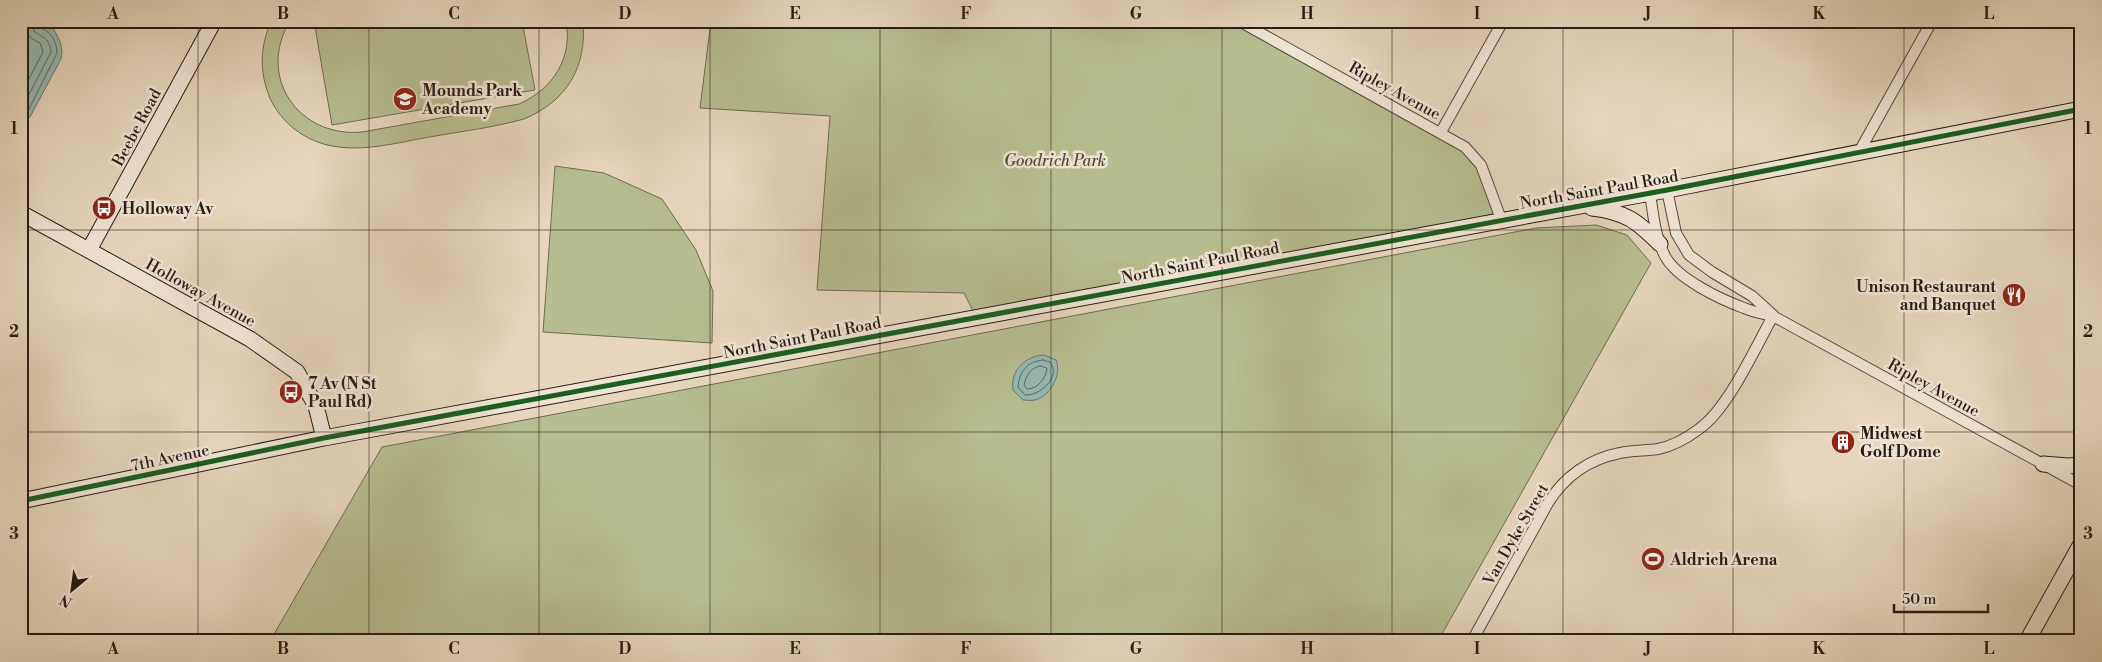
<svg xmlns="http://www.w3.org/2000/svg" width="2102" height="662" viewBox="0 0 2102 662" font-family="'Libre Bodoni',serif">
  <rect width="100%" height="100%" fill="#e6d6bb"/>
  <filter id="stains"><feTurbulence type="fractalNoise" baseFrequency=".004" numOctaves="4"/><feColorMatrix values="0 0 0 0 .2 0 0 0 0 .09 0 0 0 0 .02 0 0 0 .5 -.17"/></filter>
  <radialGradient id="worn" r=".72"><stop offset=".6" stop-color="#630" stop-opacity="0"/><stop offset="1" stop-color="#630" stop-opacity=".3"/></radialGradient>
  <!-- green -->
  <path fill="#b6bd90" stroke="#6e6c52" d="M271 21H290C256 77 299 138 362 132L519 104C553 89 573 58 566 21H583C587 67 567 101 524 119 495 127 465 131 435 136 387 144 335 162 293 128 284 120 275 110 270 98 259 72 260 47 271 21Z
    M314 21H522L535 90 332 125Z
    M711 21H1239L1441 132 1481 165 1501 219 976 317 964 293 817 290 830 116 700 108Z
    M555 166 604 173 662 199 696 250 713 291 712 343 543 332Z
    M1596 225 1627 235 1651 263 1438 641H270L382 447 1536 228Z"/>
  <!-- water -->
  <path fill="#96b9b2" stroke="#6a7a73" d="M21 21H34L52 26C58 37 64 46 61 59L30 117 21 123Z
    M1044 355 1056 360C1062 374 1051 396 1035 400 1031 401 1027 400 1023 400L1013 390C1010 371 1025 356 1044 355Z"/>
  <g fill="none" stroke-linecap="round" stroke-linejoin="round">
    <!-- shore -->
    <path stroke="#5e6a63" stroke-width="1" d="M21 94 43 52 40 43C29 38 24 33 23 21
      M21 110 51 52C49 37 44 39 34 31L31 21
      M21 117 27 113 57 53C56 39 51 32 39 27L37 21
      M1043 360 1050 362C1062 376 1040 396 1025 395L1018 387C1019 372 1027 361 1043 360Z
      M1040 366 1047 368C1046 378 1038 389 1027 389L1024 385C1026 376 1030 368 1040 366Z"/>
    <!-- street casing -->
    <g stroke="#574a3e" stroke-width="12">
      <path id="street" d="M1239 21 1465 147 1481 165 1501 219
        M1441 132 1503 21
        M1859 152 1932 21
        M1667 190 1676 233 1689 255 1712 272 1752 296 1773 315
        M1650 193C1653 213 1655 237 1665 256 1677 279 1720 299 1744 308 1753 312 1764 314 1773 316L2081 485
        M1472 641 1548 503C1564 477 1589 459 1620 453 1633 450 1645 451 1658 449 1673 446 1687 438 1699 429 1728 409 1755 348 1773 316"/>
    </g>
    <!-- secondary casing -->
    <g stroke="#271c14" stroke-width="17">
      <path id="secondary" d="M1592 208C1626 212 1637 221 1660 244
        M21 213 250 339 297 372 316 406 324 438
        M89 250 214 21
        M2043 464 2068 466 2081 465
        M21 501 324 438 1667 190 2081 109
        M2027 641 2081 544"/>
    </g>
    <!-- street -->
    <use href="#street" stroke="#efe4d3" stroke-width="10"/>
    <!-- secondary -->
    <use href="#secondary" stroke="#efe4d3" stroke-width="15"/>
    <!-- cycleway casing -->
    <g stroke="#efe4d3" stroke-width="8">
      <path id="cycleway" d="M21 501 324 438 1667 190 2081 109"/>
    </g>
    <!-- cycleway -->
    <use href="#cycleway" stroke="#1b5e20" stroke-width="5"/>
  </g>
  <!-- grid -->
  <path fill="none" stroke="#271c14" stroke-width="1" stroke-opacity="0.55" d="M198 21V641M369 21V641M539 21V641M710 21V641M880 21V641M1051 21V641M1222 21V641M1392 21V641M1563 21V641M1733 21V641M1904 21V641M21 230H2081M21 432H2081"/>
  <!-- icons -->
  <defs>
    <g id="school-disc" transform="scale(1.25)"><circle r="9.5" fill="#8f2418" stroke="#efe4d3"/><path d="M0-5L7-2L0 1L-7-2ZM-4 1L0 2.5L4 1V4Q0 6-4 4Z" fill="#fff"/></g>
    <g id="bus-disc" transform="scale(1.25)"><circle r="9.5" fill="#8f2418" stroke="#efe4d3"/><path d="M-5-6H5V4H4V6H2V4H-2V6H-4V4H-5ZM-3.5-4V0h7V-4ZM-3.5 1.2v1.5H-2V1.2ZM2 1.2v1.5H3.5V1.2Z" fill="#fff"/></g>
    <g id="restaurant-disc" transform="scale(1.25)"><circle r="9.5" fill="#8f2418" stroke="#efe4d3"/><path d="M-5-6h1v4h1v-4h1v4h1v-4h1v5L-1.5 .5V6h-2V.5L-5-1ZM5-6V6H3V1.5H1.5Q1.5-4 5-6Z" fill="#fff"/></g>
    <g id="building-disc" transform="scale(1.25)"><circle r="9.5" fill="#8f2418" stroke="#efe4d3"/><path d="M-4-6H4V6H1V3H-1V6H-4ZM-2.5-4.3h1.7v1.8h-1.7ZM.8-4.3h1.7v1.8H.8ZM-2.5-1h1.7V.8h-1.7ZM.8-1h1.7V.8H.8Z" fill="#fff"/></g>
    <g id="stadium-disc" transform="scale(1.25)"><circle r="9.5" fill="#8f2418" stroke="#efe4d3"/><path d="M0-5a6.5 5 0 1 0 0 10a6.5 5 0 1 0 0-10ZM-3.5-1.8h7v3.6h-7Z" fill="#fff"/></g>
  </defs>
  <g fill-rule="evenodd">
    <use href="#school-disc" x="405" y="99"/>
    <use href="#bus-disc" x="104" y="208"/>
    <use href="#restaurant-disc" x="2014" y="295"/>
    <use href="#bus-disc" x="291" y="392"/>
    <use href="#building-disc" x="1843" y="442"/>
    <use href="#stadium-disc" x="1653" y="559"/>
  </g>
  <g text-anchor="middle" stroke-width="5" stroke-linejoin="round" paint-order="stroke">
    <!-- poi labels -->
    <g font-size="16" font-weight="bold" fill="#271c14" stroke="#efe4d3" text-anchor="start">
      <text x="422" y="96">Mounds Park<tspan x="422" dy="18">Academy</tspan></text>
      <text x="122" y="214">Holloway Av</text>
      <text x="1996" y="292" text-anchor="end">Unison Restaurant<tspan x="1996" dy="18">and Banquet</tspan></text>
      <text x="308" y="389">7 Av (N St<tspan x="308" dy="18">Paul Rd)</tspan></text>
      <text x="1860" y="439">Midwest<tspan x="1860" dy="18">Golf Dome</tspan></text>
      <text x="1670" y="565">Aldrich Arena</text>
    </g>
    <!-- street labels -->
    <g font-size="16" fill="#271c14" stroke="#efe4d3">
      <text transform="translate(1395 90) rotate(29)" y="6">Ripley Avenue</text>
      <text transform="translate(136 127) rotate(-62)" y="6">Beebe Road</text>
      <text transform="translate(1599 189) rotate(-10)" y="6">North Saint Paul Road</text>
      <text transform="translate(1200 262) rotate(-11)" y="6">North Saint Paul Road</text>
      <text transform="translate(201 292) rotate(29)" y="6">Holloway Avenue</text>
      <text transform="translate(802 337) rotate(-11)" y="6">North Saint Paul Road</text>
      <text transform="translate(1934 387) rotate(29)" y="6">Ripley Avenue</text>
      <text transform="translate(170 457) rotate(-12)" y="6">7th Avenue</text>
      <text transform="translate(1515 534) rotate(-60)" y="6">Van Dyke Street</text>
    </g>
    <!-- park labels -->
    <g font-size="16" font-style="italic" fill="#524c39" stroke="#efe4d3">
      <text x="1055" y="166">Goodrich Park</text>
    </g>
  </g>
  <!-- margin -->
  <rect width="2102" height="662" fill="none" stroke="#e6d6bb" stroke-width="55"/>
  <!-- north arrow -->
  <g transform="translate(72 590) rotate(209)" stroke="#efe4d3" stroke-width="4" paint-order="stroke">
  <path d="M0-4L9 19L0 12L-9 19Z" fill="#271c14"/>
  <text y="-8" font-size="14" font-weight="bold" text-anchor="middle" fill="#271c14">N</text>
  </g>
  <!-- scale -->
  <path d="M1894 604v8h94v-8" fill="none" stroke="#271c14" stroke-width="2.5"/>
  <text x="1902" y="604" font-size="15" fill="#271c14" stroke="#efe4d3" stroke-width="4" paint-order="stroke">50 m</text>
  <rect x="28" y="28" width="2046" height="606" fill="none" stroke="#271c14" stroke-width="2"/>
  <g font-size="16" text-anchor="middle" font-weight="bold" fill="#271c14">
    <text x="113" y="19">A</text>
    <text x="283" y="19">B</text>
    <text x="454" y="19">C</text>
    <text x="625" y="19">D</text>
    <text x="795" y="19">E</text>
    <text x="966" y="19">F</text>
    <text x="1136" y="19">G</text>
    <text x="1307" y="19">H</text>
    <text x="1477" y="19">I</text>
    <text x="1648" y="19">J</text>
    <text x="1819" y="19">K</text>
    <text x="1989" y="19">L</text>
    <text x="14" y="134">1</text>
    <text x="2088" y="134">1</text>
    <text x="14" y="337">2</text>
    <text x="2088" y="337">2</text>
    <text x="14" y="539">3</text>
    <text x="2088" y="539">3</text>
    <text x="113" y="654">A</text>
    <text x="283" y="654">B</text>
    <text x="454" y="654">C</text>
    <text x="625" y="654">D</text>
    <text x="795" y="654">E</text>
    <text x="966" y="654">F</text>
    <text x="1136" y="654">G</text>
    <text x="1307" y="654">H</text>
    <text x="1477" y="654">I</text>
    <text x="1648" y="654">J</text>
    <text x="1819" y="654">K</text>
    <text x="1989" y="654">L</text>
  </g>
  <rect width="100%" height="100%" filter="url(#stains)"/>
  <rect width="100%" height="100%" fill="url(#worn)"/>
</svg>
